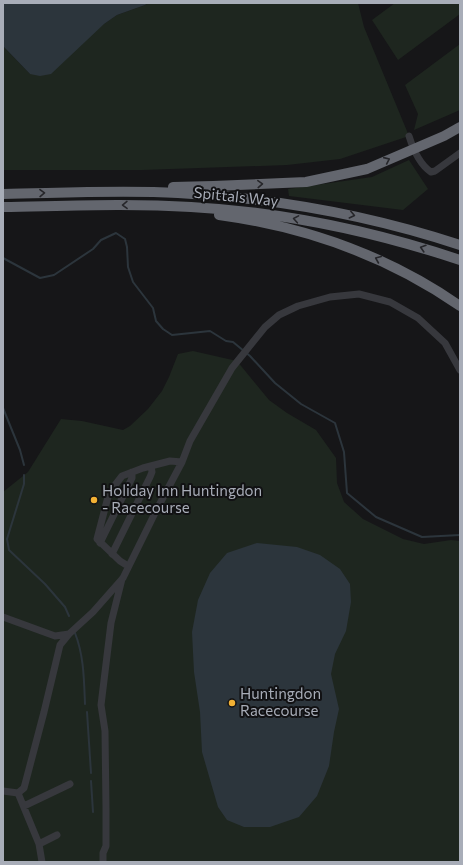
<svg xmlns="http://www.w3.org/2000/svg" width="463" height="865" viewBox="0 0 463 865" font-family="Commissioner,sans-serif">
  <rect width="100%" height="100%" fill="#161618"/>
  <!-- green -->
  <path fill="#1e261f" d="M148 3H358L364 27 409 136 340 159 287 165 142 170H3V46L30 74 117 15 145 5Z
    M395 3H460V14L398 60 372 20Z
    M460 44V110L414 130 418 114 405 85Z
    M409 160 428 189 403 210 289 196 288 189 372 177Z
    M193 351 237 361 269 400 287 413 316 430 336 458 337 483 344 502 363 519 403 539 424 544 451 540 460 541V862H3V492L28 472 61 419 82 421 123 430 130 426 148 409 162 391 169 377 178 354Z"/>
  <!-- water -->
  <path fill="#2c353c" d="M3 3H148L145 5 117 15 104 24 51 74 40 76 30 74 3 46Z
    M257 543 297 547 320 555 340 569 350 584 351 602 346 631 335 654 331 674 339 709 334 732 329 766 317 796 299 817 270 827H244L227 820 218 807 202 752 200 712 194 672 192 632 198 600 210 573 227 553Z"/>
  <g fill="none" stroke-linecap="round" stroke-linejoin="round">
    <!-- stream -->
    <path stroke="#2c353c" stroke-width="2" d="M3 258 40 278 54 275 93 249 101 240 116 233 125 239 127 247 128 267 133 282 153 308 156 321 163 329 172 335 210 331 226 341 233 342 250 356 275 383 301 404 335 423 344 452 347 493 376 517 422 537 460 535
      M3 408 20 450 24 465
      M24 475V484L7 539 9 550 45 584 65 607 69 616
      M75 633C84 656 84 680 85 704
      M87 712 91 773
      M91 781 93 812"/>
    <!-- minor -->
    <path stroke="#37383d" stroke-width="7" d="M409 136C413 149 419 164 431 172L435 171 460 153
      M100 543 132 478V472
      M112 554 150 477 152 472 151 466
      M128 566 120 561 97 539 109 493 122 476 143 468 170 461 182 462
      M3 617 55 636 69 634 93 612 123 578 156 511 182 462 190 441 232 368 265 327 279 315 298 306 330 297 359 294 390 302 418 318 445 343 460 370
      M3 791 18 793 24 788 44 712 60 645 69 634
      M18 793 39 844 57 835
      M24 806 70 784
      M39 844 42 862
      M103 862V853L106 846V808L105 731 101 705 111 623 122 579"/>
    <!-- highway -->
    <path stroke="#63666e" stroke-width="10" d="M173 187 213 186 306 182 367 169 444 136 460 127
      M3 194C61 193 120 190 178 193 274 198 369 215 460 245
      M3 207C65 206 128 203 191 207 282 212 373 231 460 260
      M219 215C307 227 388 256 460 306"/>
  </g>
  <!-- one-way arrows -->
  <defs><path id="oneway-chevron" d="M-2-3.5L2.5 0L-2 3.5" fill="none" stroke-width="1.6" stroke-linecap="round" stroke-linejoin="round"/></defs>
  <g stroke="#26262a">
    <use href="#oneway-chevron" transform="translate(387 160) rotate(-24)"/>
    <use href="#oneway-chevron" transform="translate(260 184) rotate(-3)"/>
    <use href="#oneway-chevron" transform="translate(42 193) rotate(-1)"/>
    <use href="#oneway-chevron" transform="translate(125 205) rotate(179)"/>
    <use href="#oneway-chevron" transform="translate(352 215) rotate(13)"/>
    <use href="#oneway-chevron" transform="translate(296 219) rotate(-170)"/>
    <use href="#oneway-chevron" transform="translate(423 248) rotate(-163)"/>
    <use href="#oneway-chevron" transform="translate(378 259) rotate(-157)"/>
  </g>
  <!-- markers -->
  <g fill="#f2b134" stroke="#111113" stroke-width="1.5">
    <circle cx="94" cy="500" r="4"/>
    <circle cx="232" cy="703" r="4"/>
  </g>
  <g text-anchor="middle" stroke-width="4" stroke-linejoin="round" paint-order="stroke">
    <!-- street labels -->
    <g font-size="15" fill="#a8adb8" stroke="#111113">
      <text transform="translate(236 197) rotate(6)" y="5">Spittals Way</text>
    </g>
    <!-- poi labels -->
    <g font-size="15" fill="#a8adb8" stroke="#111113" text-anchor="start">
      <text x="102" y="496">Holiday Inn Huntingdon<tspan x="102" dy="17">- Racecourse</tspan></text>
      <text x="240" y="699">Huntingdon<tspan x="240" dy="17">Racecourse</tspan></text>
    </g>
  </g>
  <!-- border -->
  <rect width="463" height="865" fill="none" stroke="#a8adb8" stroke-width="8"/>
</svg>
